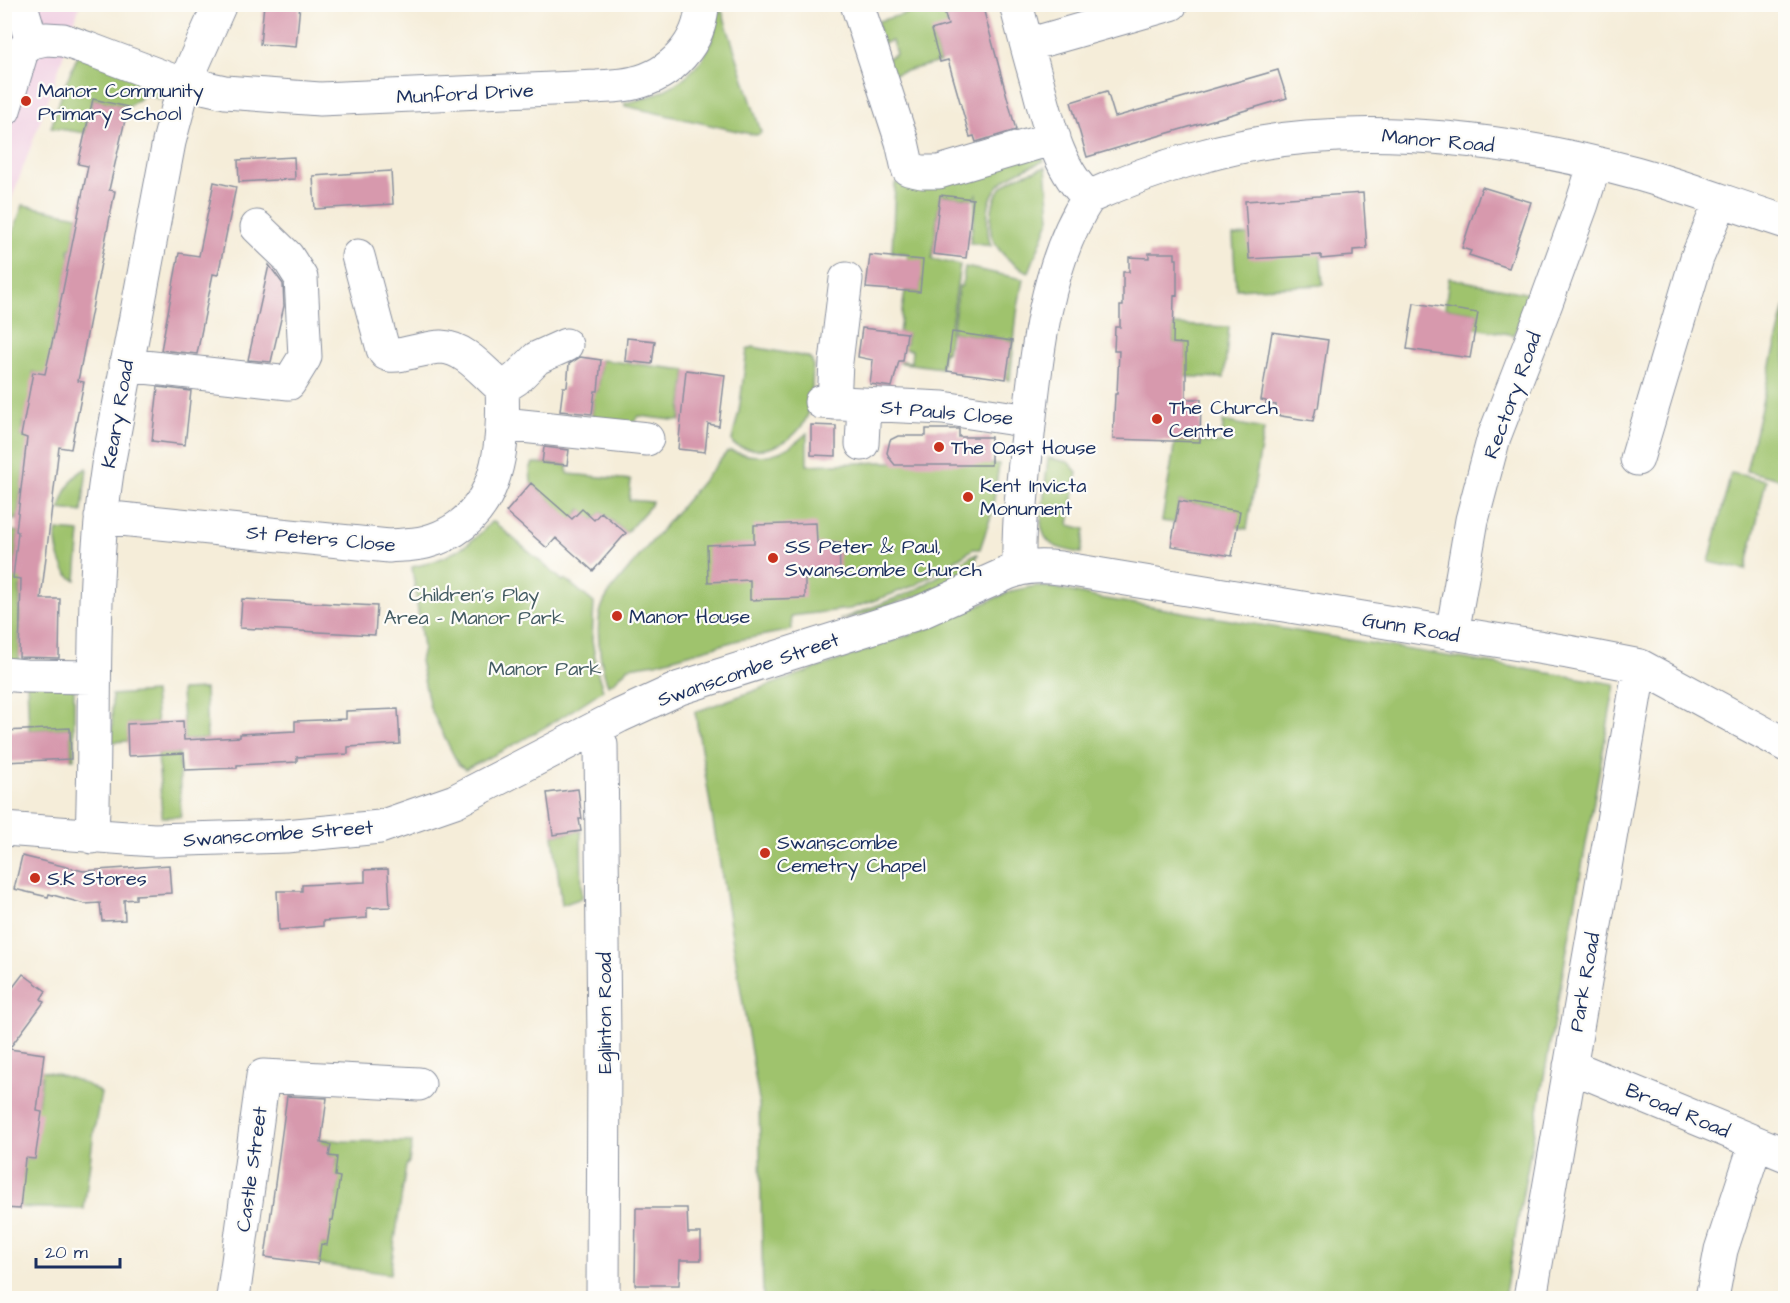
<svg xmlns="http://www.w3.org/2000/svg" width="1790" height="1303" viewBox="0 0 1790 1303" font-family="'Architects Daughter',sans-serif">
  <rect width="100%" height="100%" fill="#fdfcf7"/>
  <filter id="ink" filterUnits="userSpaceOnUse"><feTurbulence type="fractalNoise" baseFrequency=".0167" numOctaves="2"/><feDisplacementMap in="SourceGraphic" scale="12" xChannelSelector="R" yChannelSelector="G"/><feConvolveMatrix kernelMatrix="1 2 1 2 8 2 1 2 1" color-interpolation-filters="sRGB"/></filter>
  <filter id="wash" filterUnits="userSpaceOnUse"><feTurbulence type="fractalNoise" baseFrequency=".008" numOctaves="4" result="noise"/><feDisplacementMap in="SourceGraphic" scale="24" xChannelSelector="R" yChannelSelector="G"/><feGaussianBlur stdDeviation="1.35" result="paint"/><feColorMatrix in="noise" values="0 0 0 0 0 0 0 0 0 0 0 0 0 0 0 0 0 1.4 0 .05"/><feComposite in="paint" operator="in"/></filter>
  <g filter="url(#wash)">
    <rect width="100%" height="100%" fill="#f5edd9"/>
    <!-- built -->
    <path fill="#f1d0e3" d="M5 5H80L53 86 5 217Z"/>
    <!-- green -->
    <path fill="#9fc36d" stroke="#5d7966" stroke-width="1.5" d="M935 6 943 9 950 32 933 37 940 62 890 75 885 59 896 54 892 41 880 44 878 21Z
      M722 11 761 132 760 134 755 135 625 106V103C658 97 692 80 708 49 714 38 716 25 718 13Z
      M78 55 161 86 160 99 146 94 128 107 93 99 85 133 51 128 63 90Z
      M1040 153 1044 161C1017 172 991 179 988 212 987 224 987 235 991 246L970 243 977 194 973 199 940 195 932 259 960 265 947 352 944 351 941 368 896 362V360L911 362 912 350 897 348 898 344H906L907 334 899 332 905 291 919 292 921 279 905 277 908 254 892 252 895 183 913 185Z
      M1046 167 1050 218 1029 272C1014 267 994 249 991 233 990 226 991 217 992 210 993 204 994 198 998 192 1009 176 1028 173 1046 167Z
      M23 205 78 216 72 247 69 250 70 258 46 375 33 372 36 424 23 422 21 436 33 439 26 452 17 520 8 519 7 530 18 532 13 577 43 581 41 588 20 587 19 662 5 668 4 256Z
      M1318 220 1323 285 1236 289 1233 236 1248 235Z
      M965 267 1023 279 1017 313 1010 380 1006 379 1012 341 952 332 959 286H962Z
      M1449 278 1530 294 1514 335 1475 328 1478 313 1445 308Z
      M1785 306 1786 480H1785L1746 471Z
      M1173 325 1229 327 1224 378 1172 376 1186 361V344L1173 343Z
      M753 347 807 357 811 359 813 364C812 378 813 397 809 411 800 442 762 459 733 444L732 440 739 411 747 350Z
      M601 360 686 370 680 421 639 416 631 425 591 422 595 391H598Z
      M1223 421 1264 429 1247 529 1237 527 1239 511 1179 501 1175 523 1162 521 1175 441 1222 443Z
      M807 433V465L883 462 999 464 992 513 980 549H973L916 585 884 597 850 609 791 616 792 630 739 640 656 663 629 667 614 682 608 685C600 666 594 624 603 604 606 597 611 590 616 584L727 452 731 451C762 461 783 456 807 433Z
      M1048 458 1068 462 1077 472 1069 525 1085 529 1081 553C1060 549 1044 548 1041 523Z
      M533 463 567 465V471L569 474 631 480 629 500 652 502 651 505 626 533 602 512 594 520 581 509 572 520 531 483 530 469Z
      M87 468 82 512 60 509C64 493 72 475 87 468Z
      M1731 473 1766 480 1746 570 1709 562Z
      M491 522H494L563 581 565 579 594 603 592 640 598 674 603 690C559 720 514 747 465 769L458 764 430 708 420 661 423 648 412 567C443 561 470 547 491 522Z
      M57 530 80 532 76 580C61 576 54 543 57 530Z
      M978 554 976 560 957 579 939 588 861 615 839 620 914 591 973 555Z
      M1035 586 1055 588 1099 598 1615 684 1504 1298H763L759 1101 695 712 937 625 1011 591Z
      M27 682 74 688V759H71L70 728 29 730Z
      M205 689 207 739 184 740 181 690Z
      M154 692 157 723 128 724V741L112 742V695Z
      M179 753 181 817H162L158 754Z
      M581 831 582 898 562 905 553 835Z
      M17 1066C45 1071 77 1076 101 1093L94 1131 84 1209 5 1207 17 1175 23 1176 25 1158 34 1159 35 1149 14 1108 15 1101 38 1104 42 1076 16 1072Z
      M318 1138 342 1141 412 1142 409 1162 406 1166 390 1274 318 1264 319 1254 300 1241 326 1245 330 1220 333 1219 335 1208 308 1196 337 1199 339 1177 311 1173 336 1167 337 1157 329 1156 330 1145 317 1142Z"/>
    <g id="blocks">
      <!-- building -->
      <path fill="#d799ad" d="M264 4H300L296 47 260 44Z
        M942 4H982L1016 130 976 142 974 136 970 137 948 60 940 62 931 30 948 25Z
        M1278 70 1287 98 1087 157 1071 102 1107 91 1115 117Z
        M93 99 128 107 109 190 115 191 78 381 84 382 71 449 59 447 41 599H60L59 658 19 657 21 579 13 578 18 532 16 531 27 438 21 436 33 372 45 374 54 334 88 166 78 164Z
        M294 157 295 179 239 182 238 160Z
        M391 171 393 204 315 209 313 176Z
        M214 182 236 187 218 275 213 274 197 354 161 350 179 253 199 256Z
        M1482 187 1531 202 1509 268 1469 255 1471 251 1462 248Z
        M1363 193 1367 249 1353 250V256L1321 259V255L1249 259 1245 201Z
        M940 195 973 199 966 258 933 254Z
        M1149 253H1175V259H1177V296L1174 295 1173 343 1186 344V399H1201L1200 442 1113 439 1115 394H1117L1119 351H1114L1115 327H1120V306H1123V272H1129V257L1149 258Z
        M870 255 923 260 920 292 866 288Z
        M269 265 283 284 284 306 271 362 248 360Z
        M1414 303 1478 313 1470 358 1407 349Z
        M862 328 907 333 903 361H899L892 387 870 384 873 360 858 357Z
        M952 332 1012 341 1006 379 947 371Z
        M1272 332 1328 340 1318 408H1316L1313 421 1275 415 1276 405 1266 404V401L1261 400Z
        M627 338 655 341 652 364 625 361Z
        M580 357 601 360 598 391H595L592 414 560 411 563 387H567L569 364Z
        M686 370 725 375 719 426 708 424 705 452 678 449Z
        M158 387 191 391 185 445 152 441Z
        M811 425 836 426V456L811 455Z
        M926 429H959V437H991V465H895L891 460 887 453 890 440 898 436H926Z
        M544 447 569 450 567 465 542 463Z
        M531 483 572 519 582 509 594 520 601 512 626 533 593 571 556 538 547 548 506 512Z
        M1179 501 1240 511 1232 556 1171 546Z
        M816 523 817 543H839L840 572 805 573V598L750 600V580L708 582 707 545 754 543V525Z
        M242 599 377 606 375 635 240 628Z
        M398 709 400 744 348 747V754L297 757V762L237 765V768L185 770 184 753 128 756 127 724 183 721 184 740 240 737V734L295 731V721L346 719V711Z
        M70 728 71 759 4 762V731Z
        M578 789 582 819H579L581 831 553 835 547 793Z
        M22 856 83 871 169 865 171 893 136 895V899L124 900 125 920 102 921 100 903 85 904 49 894 48 897 14 889Z
        M388 869 390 907 367 908V918L323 921V926L279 930 277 891H302V885L365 882V870Z
        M23 974 46 991 41 999 44 1002 9 1049 44 1054 37 1111 42 1112 35 1159 25 1158 20 1209 4 1208V999Z
        M287 1096 327 1098 321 1143 331 1145 329 1156 337 1157 335 1176 340 1177 333 1220H331L327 1245 321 1244 318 1264 265 1257Z
        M636 1208H687L688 1233H701V1260H680L679 1285H635Z"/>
    </g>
  </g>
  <g filter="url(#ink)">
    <use href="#blocks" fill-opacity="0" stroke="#888e9c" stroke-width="1.5"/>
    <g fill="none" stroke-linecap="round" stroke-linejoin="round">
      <!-- minor casing -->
      <g stroke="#888e9c" stroke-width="35">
        <path id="minor" d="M22 4 23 12 32 42
          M857 4 902 142 908 169 922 172H939L1054 138
          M1016 4C1023 31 1030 58 1038 85 1048 122 1059 172 1089 197
          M1027 45 1171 4
          M186 81 207 88 225 92 320 99 597 87C609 86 622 86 634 83 671 75 701 43 702 4
          M4 110 22 51 32 42 46 39 63 40 86 48 184 85
          M1089 197C1155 167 1234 143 1307 137 1417 128 1528 144 1635 173 1686 187 1735 206 1786 222
          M358 256 383 349C385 353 385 354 390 355 401 357 426 347 441 347 466 348 484 373 502 388
          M126 365 289 383 305 357 301 278 287 256 257 227
          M821 402 943 408 1029 421
          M834 403 836 362 846 279
          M503 424 647 439
          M862 444 864 405
          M1637 459 1697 258 1721 201
          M101 517 389 546C402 545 414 545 426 542 498 523 505 450 502 388L516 379 537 358 566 345
          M1019 568C1018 524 1023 480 1028 435 1036 358 1045 264 1089 197
          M1452 634 1472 520 1494 437 1546 303 1582 204 1595 163
          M4 674 25 676 93 677
          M596 728 601 745 604 1041 603 1298
          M4 829 154 840 286 836 380 827 455 801 619 716 680 688 921 612 1008 573C1025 566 1041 566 1060 568L1568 652 1640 666 1786 745
          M92 837C97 713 89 588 108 465L169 142 184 85 220 4
          M1570 1066 1786 1155
          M233 1298 263 1076 419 1084
          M1530 1298 1640 666
          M1712 1298 1721 1250 1756 1143"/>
      </g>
      <!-- minor -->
      <use href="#minor" stroke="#fff" stroke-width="33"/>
    </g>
  </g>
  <!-- markers -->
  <g fill="#c8321e" stroke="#fdfcf7" stroke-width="2">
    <circle cx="26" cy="101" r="6"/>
    <circle cx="1157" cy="419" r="6"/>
    <circle cx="939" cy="447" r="6"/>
    <circle cx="968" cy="497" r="6"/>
    <circle cx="773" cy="558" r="6"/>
    <circle cx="617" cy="616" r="6"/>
    <circle cx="765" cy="853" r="6"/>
    <circle cx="35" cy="878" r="6"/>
  </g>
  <g text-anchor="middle" stroke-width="4.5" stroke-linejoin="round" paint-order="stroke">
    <!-- poi labels -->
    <g font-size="20" fill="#1b2f5e" stroke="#fdfcf7" text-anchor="start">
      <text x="38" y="97">Manor Community<tspan x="38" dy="23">Primary School</tspan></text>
      <text x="1169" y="414">The Church<tspan x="1169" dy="23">Centre</tspan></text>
      <text x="951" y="454">The Oast House</text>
      <text x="980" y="492">Kent Invicta<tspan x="980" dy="23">Monument</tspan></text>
      <text x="785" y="553">SS Peter &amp; Paul,<tspan x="785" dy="23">Swanscombe Church</tspan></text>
      <text x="629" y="623">Manor House</text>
      <text x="777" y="849">Swanscombe<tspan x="777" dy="23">Cemetry Chapel</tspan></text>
      <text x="47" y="885">S.K Stores</text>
    </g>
    <!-- street labels -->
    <g font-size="20" fill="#1b2f5e" stroke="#fdfcf7">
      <text transform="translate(465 93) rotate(-3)" y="7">Munford Drive</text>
      <text transform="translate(1438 140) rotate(5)" y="7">Manor Road</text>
      <text transform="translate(1512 395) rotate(-70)" y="7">Rectory Road</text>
      <text transform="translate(947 412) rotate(5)" y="7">St Pauls Close</text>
      <text transform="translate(117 414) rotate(-80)" y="7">Keary Road</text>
      <text transform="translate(321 538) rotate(5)" y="7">St Peters Close</text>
      <text transform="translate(1411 627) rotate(10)" y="7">Gunn Road</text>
      <text transform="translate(748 669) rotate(-19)" y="7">Swanscombe Street</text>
      <text transform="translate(278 833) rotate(-4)" y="7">Swanscombe Street</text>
      <text transform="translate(1584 982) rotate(-80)" y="7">Park Road</text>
      <text transform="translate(604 1013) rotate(-90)" y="7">Eglinton Road</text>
      <text transform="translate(1678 1110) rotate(23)" y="7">Broad Road</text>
      <text transform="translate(251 1169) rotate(-82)" y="7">Castle Street</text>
    </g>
    <!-- park labels -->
    <g font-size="20" fill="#435b62" stroke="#fdfcf7">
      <text x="474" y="601">Children's Play<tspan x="474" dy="23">Area - Manor Park</tspan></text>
      <text x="545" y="675">Manor Park</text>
    </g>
  </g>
  <!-- margin -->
  <rect width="1790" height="1303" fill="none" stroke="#fdfcf7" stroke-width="24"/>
  <!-- scale -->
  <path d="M36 1258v9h84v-9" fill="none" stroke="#1b2f5e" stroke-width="3"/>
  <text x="45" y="1258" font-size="18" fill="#1b2f5e" stroke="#fdfcf7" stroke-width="4.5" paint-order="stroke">20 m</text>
</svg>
